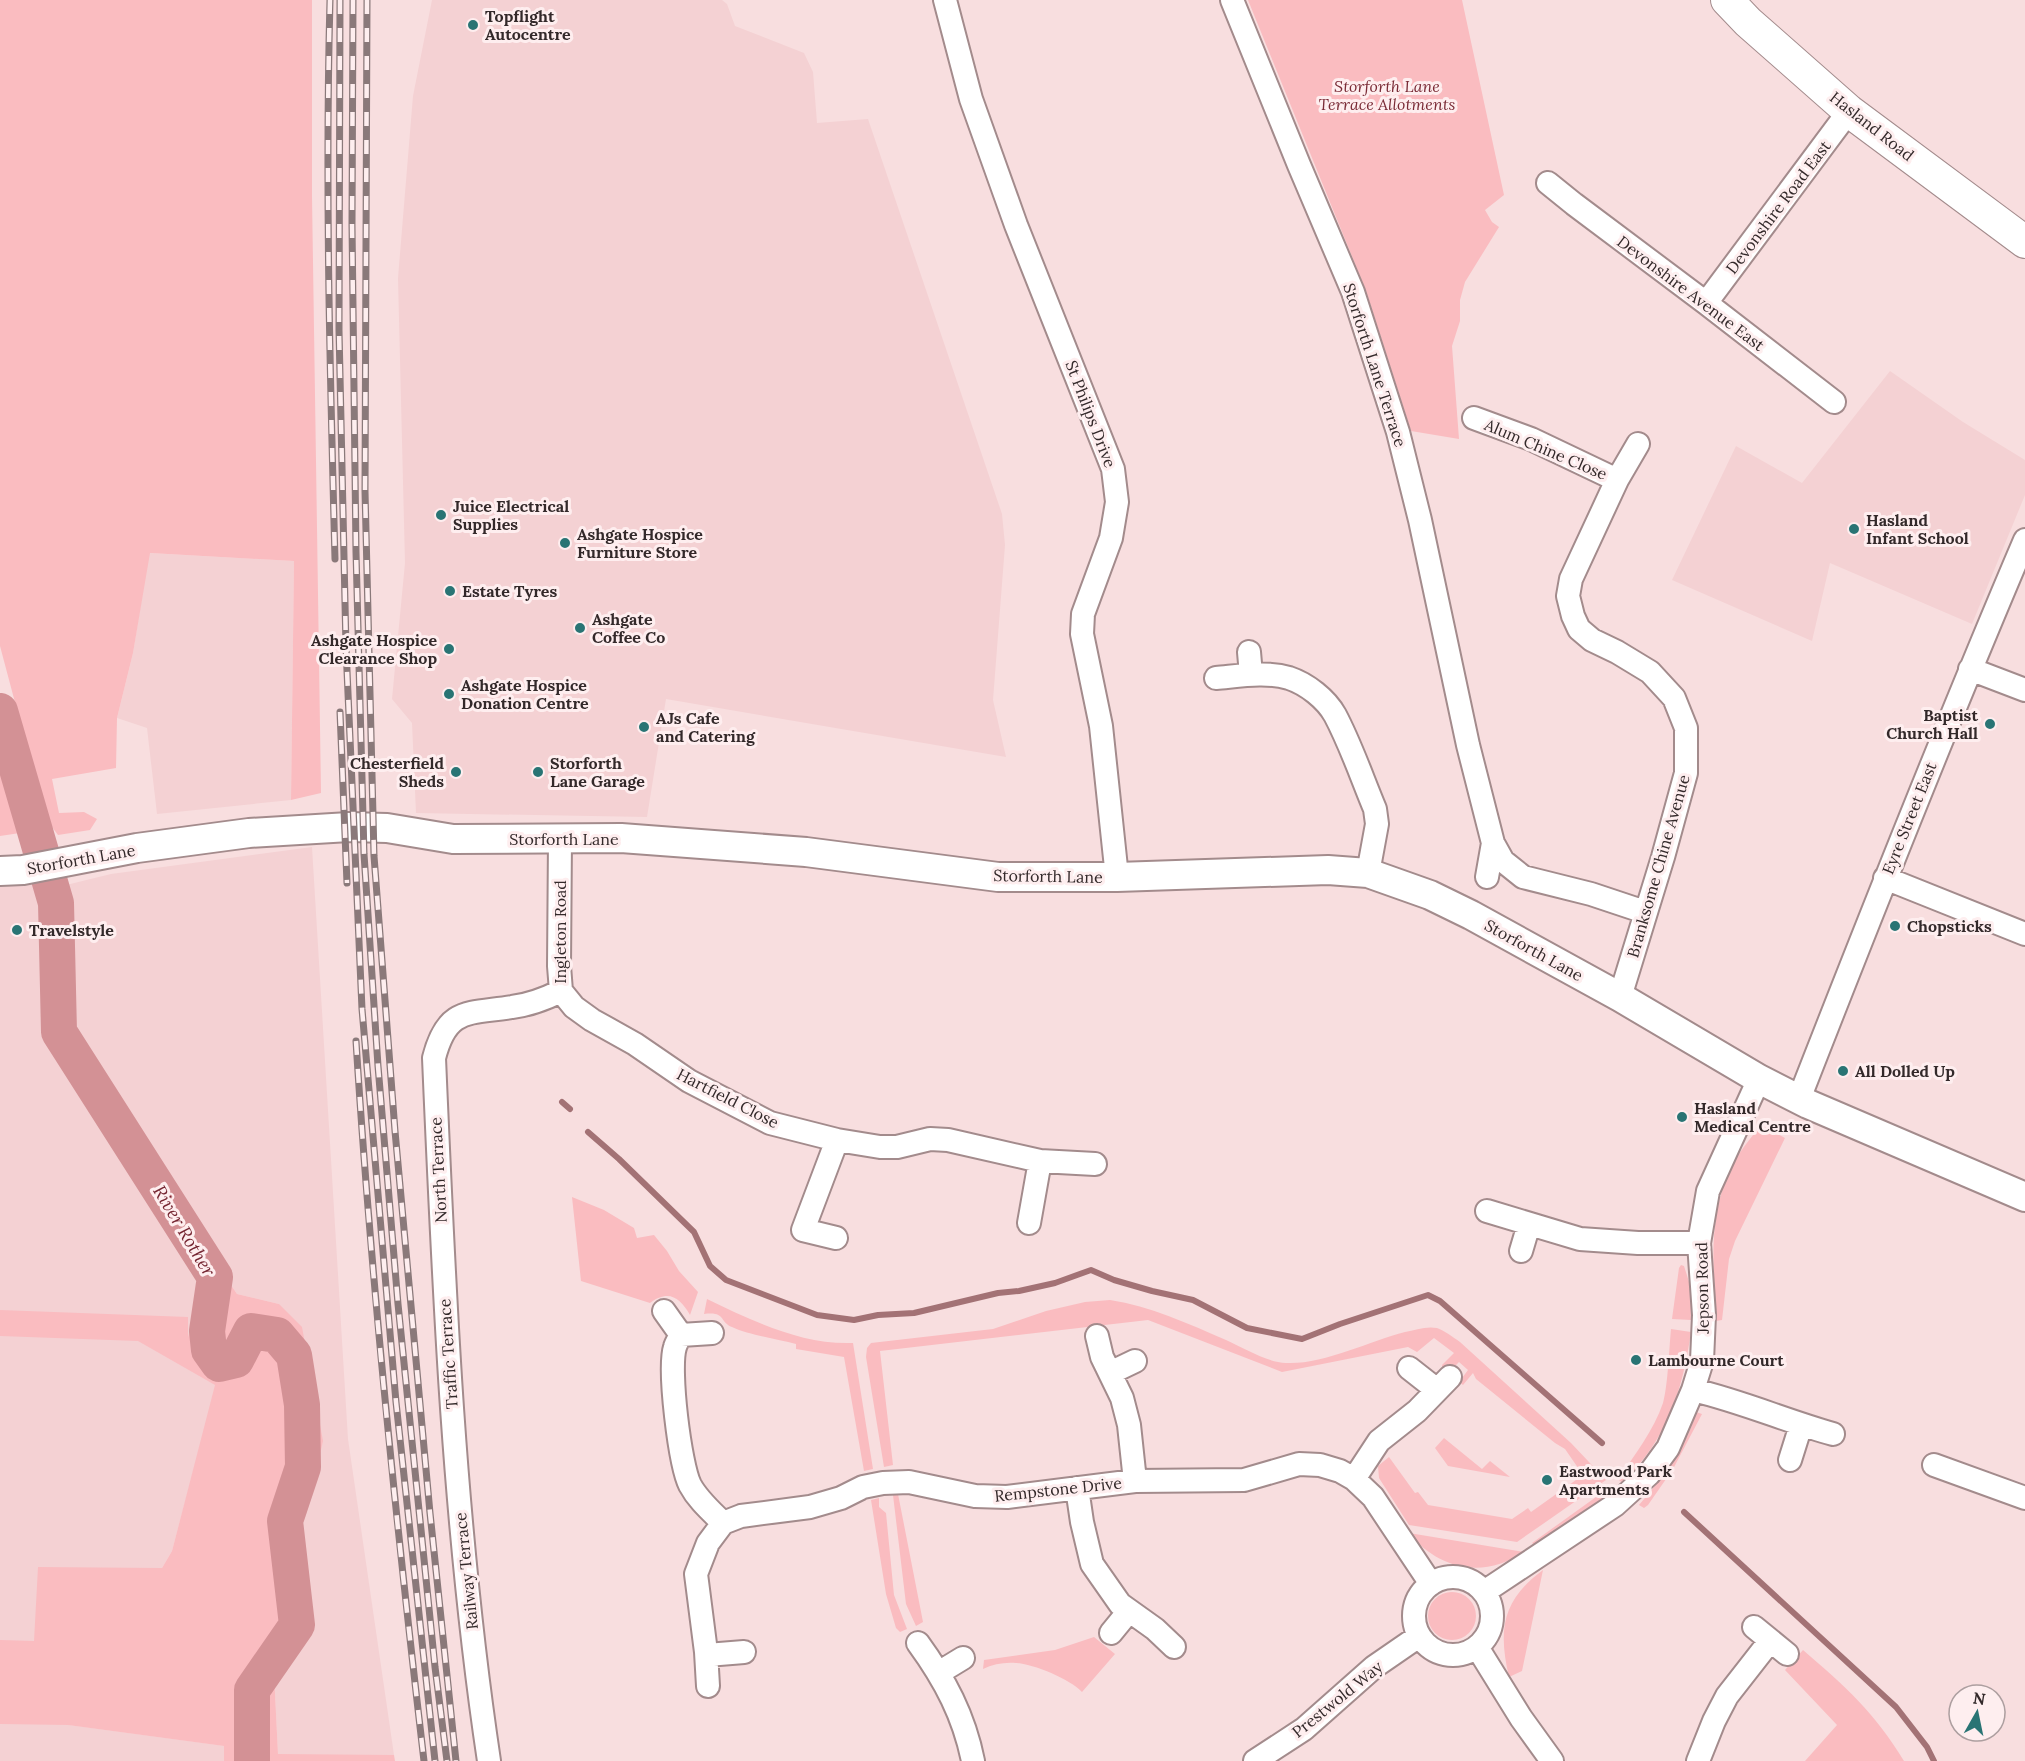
<svg xmlns="http://www.w3.org/2000/svg" width="2025" height="1761" viewBox="0 0 2025 1761" font-family="Lora,serif">
  <rect width="100%" height="100%" fill="#f8dedf"/>
  <!-- built -->
  <path fill="#f4d1d3" d="M432 0H722L727 4 735 26 804 53 813 72 817 123 868 119 1002 514 1005 545 993 700 1006 757 666 699 647 817 416 813 412 723 392 699 405 563 398 278 413 96Z
    M1890 371 1963 422 2025 460V495L1972 624 1830 563 1812 641 1672 580 1736 446 1802 483Z
    M149 553 294 561 291 800 157 814 147 728 117 718 133 653Z
    M312 847 348 1439 394 1755H278L274 1673 292 1651 307 1622 297 1519 311 1494 279 1304 237 1294 67 1032 62 886 111 874Z
    M41 884 68 1067 178 1231 201 1279 187 1341 216 1385 172 1551 69 1725 225 1746 224 1761H0V886Z"/>
  <!-- green -->
  <path fill="#fabcc0" d="M0 0H312V196L321 793 291 800 294 561 150 553 133 653 117 718 116 768 52 779 59 813 84 812 97 819 90 830 58 835 46 819 0 646Z
    M1248 0H1462L1504 195 1485 210 1492 222 1499 227 1465 282 1460 300V321L1452 346 1459 439 1411 431 1366 291Z
    M0 768 20 833 0 836Z
    M1761 1125 1785 1138 1735 1241 1729 1259 1722 1320 1716 1321C1714 1268 1707 1220 1730 1170 1737 1154 1750 1139 1761 1125Z
    M572 1197 604 1210 634 1228 637 1238 654 1235 667 1251 679 1271 698 1292 690 1315C680 1298 669 1289 650 1303L581 1281Z
    M1681 1265 1684 1266 1691 1288V1320L1672 1319 1679 1268Z
    M201 1279 229 1282 237 1294 279 1304 302 1327 323 1441 311 1494 297 1519 307 1622 292 1651 274 1673 278 1754 394 1755 395 1761H224V1746L68 1725 0 1724V1640L34 1641 38 1567 162 1568 172 1551 215 1385 138 1341 0 1336V1310L188 1317V1337Z
    M707 1299C753 1321 801 1345 853 1343L873 1469 864 1471 844 1357 796 1349V1344C777 1339 749 1335 732 1327 719 1322 726 1311 704 1314Z
    M1110 1300C1150 1306 1189 1324 1226 1340 1244 1348 1266 1362 1286 1363 1322 1365 1370 1341 1405 1332 1415 1330 1426 1326 1437 1328 1445 1331 1453 1337 1460 1342L1571 1443 1606 1480 1517 1542 1409 1525 1379 1478 1378 1466 1389 1457 1415 1493 1418 1492 1428 1505 1512 1519 1528 1508 1531 1512 1583 1475 1565 1449 1555 1443 1476 1379 1473 1373 1463 1385 1459 1382 1468 1370 1459 1362 1453 1368 1443 1372 1442 1365 1454 1353 1434 1338 1417 1352 1408 1347 1282 1372 1148 1320 880 1351 893 1465 884 1467 866 1357 867 1348 871 1343 993 1329 1046 1311 1085 1302Z
    M1671 1329 1691 1332C1682 1393 1667 1439 1622 1483L1618 1479C1634 1456 1654 1430 1663 1403 1668 1385 1669 1350 1671 1329Z
    M1696 1412 1702 1414 1673 1469 1648 1505 1644 1508 1639 1505C1662 1478 1687 1447 1696 1412Z
    M1444 1438 1482 1469 1490 1461 1510 1477 1448 1466 1435 1448Z
    M1610 1487 1613 1492 1535 1545 1532 1543Z
    M898 1494 923 1622 916 1626 906 1604 893 1495Z
    M879 1498V1507L886 1513 894 1595 907 1629 900 1632 896 1628 886 1594 871 1500Z
    M1409 1533 1524 1552C1484 1579 1439 1570 1409 1533Z
    M1543 1570 1522 1671 1509 1677C1498 1630 1502 1600 1543 1570Z
    M1428 1616a24 24 0 1 1 48 0a24 24 0 1 1-48 0Z
    M1094 1637 1115 1654 1082 1692C1070 1679 1034 1664 1016 1663 1005 1662 993 1664 983 1669L984 1660 1055 1650Z
    M1803 1650C1845 1686 1875 1713 1904 1761H1805L1837 1725 1785 1670Z"/>
  <g fill="none" stroke-linecap="round" stroke-linejoin="round">
    <!-- stream -->
    <path stroke="#a37275" stroke-width="6" d="M562 1102 570 1109
      M588 1132 619 1159 694 1232 710 1266 726 1280 817 1315 854 1320 878 1315 914 1313 998 1293 1019 1291 1055 1283 1091 1270 1114 1280 1152 1291 1193 1300 1247 1328 1302 1339 1340 1324 1428 1295 1440 1301 1602 1443
      M1684 1512 1896 1707 1927 1747 1934 1761"/>
    <!-- river -->
    <path stroke="#d39195" stroke-width="36" d="M0 711 56 903 59 1032 215 1277 207 1331 209 1350 219 1364 236 1360 251 1331 277 1335 294 1355 302 1405 303 1467 285 1521 297 1625 252 1690V1761"/>
    <!-- minor casing -->
    <g stroke="#a38b8c" stroke-width="26">
      <path id="minor" d="M945 0 971 99 1016 225 1113 469 1117 502 1111 538 1083 614 1082 634 1101 726 1117 877
        M1232 0 1299 165 1353 292 1398 432 1420 520 1468 745 1493 843 1503 861 1523 877 1591 894 1645 912
        M1548 183 1574 204 1706 303 1834 402
        M1706 303 1849 111
        M1474 418 1531 439 1617 480
        M1249 652 1251 675
        M1970 669 2025 690
        M1216 678C1239 676 1266 671 1289 678 1307 684 1326 699 1335 715 1351 745 1362 778 1375 809L1377 824 1368 873
        M1487 877 1493 843
        M1885 878 2025 934
        M561 991 574 1007 592 1020 635 1044 689 1081 770 1123 837 1140 880 1147H897L930 1139 948 1140 1040 1161 1095 1164
        M1620 997 1663 857 1686 773V728L1674 698 1650 672 1617 652 1592 640 1579 629 1573 616 1568 596 1571 579 1617 480 1638 444
        M1799 1099C1872 912 1946 725 2025 540
        M1487 1211 1580 1239 1638 1243H1699
        M1029 1223 1040 1161
        M836 1238 803 1230 837 1140
        M1521 1251 1529 1224
        M664 1311 681 1335 712 1333
        M681 1335C679 1339 676 1343 675 1347 668 1369 680 1465 690 1485 698 1500 711 1511 723 1523
        M1097 1336 1102 1357 1122 1398 1129 1425 1135 1481
        M1409 1368 1437 1390
        M1110 1373 1135 1361
        M1693 1390C1741 1401 1786 1421 1833 1434
        M1790 1460 1801 1425
        M1934 1465 2025 1498
        M1354 1479 1379 1441 1417 1411 1450 1377
        M1077 1488 1082 1522 1092 1564 1120 1604 1155 1629 1174 1647
        M1414 1616a39 39 0 1 1 78 0a39 39 0 1 1-78 0Z
        M1484 1592 1615 1505 1649 1474 1668 1448 1693 1390 1702 1361 1704 1315 1699 1243 1708 1191 1759 1079
        M1754 1627 1787 1654
        M1111 1633 1129 1611
        M918 1643C945 1680 964 1716 973 1761
        M1477 1647 1521 1718 1552 1761
        M707 1655 744 1652
        M940 1672 963 1658
        M708 1686 706 1652 696 1574 708 1543 723 1523 741 1516 810 1507 841 1498 863 1487 883 1483 909 1482 975 1496 1007 1497 1135 1481 1244 1480 1299 1464 1320 1465 1340 1471 1354 1479 1373 1497 1431 1584
        M489 1761C454 1528 444 1292 434 1058 447 1007 468 1014 512 1007 529 1005 545 999 561 991L559 966 560 839
        M1255 1761 1304 1729 1374 1667 1419 1636
        M1698 1761 1714 1721 1727 1696 1770 1641"/>
    </g>
    <!-- tertiary casing -->
    <g stroke="#a38b8c" stroke-width="32">
      <path id="tertiary" d="M0 871 23 870 137 848 249 833 349 827 387 828 453 839 621 838 806 852 998 877H1117L1328 870 1368 873 1430 895 1471 915 1620 997 1759 1079 1808 1104 2025 1197"/>
    </g>
    <!-- secondary casing -->
    <g stroke="#a38b8c" stroke-width="34">
      <path id="secondary" d="M1727 0 1748 22 1849 111 2025 242"/>
    </g>
    <!-- minor -->
    <use href="#minor" stroke="#fff" stroke-width="22"/>
    <!-- tertiary -->
    <use href="#tertiary" stroke="#fff" stroke-width="28"/>
    <!-- secondary -->
    <use href="#secondary" stroke="#fff" stroke-width="32"/>
    <!-- rail casing -->
    <g stroke="#8a797a" stroke-width="7">
      <path id="rail" d="M330 0C325 186 330 373 335 559
        M340 0 339 330 346 648 362 1009 396 1402 435 1761
        M353 0 352 225 356 552 364 854 378 1066 398 1304 435 1667 447 1761
        M367 0 365 491 374 856 395 1131 430 1513 456 1761
        M340 712 347 883
        M356 1041C371 1282 396 1522 424 1761"/>
    </g>
    <!-- rail -->
    <use href="#rail" stroke="#feeeef" stroke-width="4.5" stroke-dasharray="14" stroke-linecap="butt"/>
  </g>
  <!-- markers -->
  <g fill="#297474" stroke="#feeeef" stroke-width="2">
    <circle cx="473" cy="25" r="6"/>
    <circle cx="441" cy="515" r="6"/>
    <circle cx="1854" cy="529" r="6"/>
    <circle cx="565" cy="543" r="6"/>
    <circle cx="450" cy="591" r="6"/>
    <circle cx="580" cy="628" r="6"/>
    <circle cx="449" cy="649" r="6"/>
    <circle cx="449" cy="694" r="6"/>
    <circle cx="1990" cy="724" r="6"/>
    <circle cx="644" cy="727" r="6"/>
    <circle cx="456" cy="772" r="6"/>
    <circle cx="538" cy="772" r="6"/>
    <circle cx="1895" cy="926" r="6"/>
    <circle cx="17" cy="930" r="6"/>
    <circle cx="1843" cy="1071" r="6"/>
    <circle cx="1682" cy="1117" r="6"/>
    <circle cx="1636" cy="1360" r="6"/>
    <circle cx="1547" cy="1480" r="6"/>
  </g>
  <g text-anchor="middle" stroke-width="6" stroke-linejoin="round" paint-order="stroke">
    <!-- poi labels -->
    <g font-size="16" font-weight="bold" fill="#33292a" stroke="#feeeef" text-anchor="start">
      <text x="485" y="22">Topflight<tspan x="485" dy="18">Autocentre</tspan></text>
      <text x="453" y="512">Juice Electrical<tspan x="453" dy="18">Supplies</tspan></text>
      <text x="1866" y="526">Hasland<tspan x="1866" dy="18">Infant School</tspan></text>
      <text x="577" y="540">Ashgate Hospice<tspan x="577" dy="18">Furniture Store</tspan></text>
      <text x="462" y="597">Estate Tyres</text>
      <text x="592" y="625">Ashgate<tspan x="592" dy="18">Coffee Co</tspan></text>
      <text x="437" y="646" text-anchor="end">Ashgate Hospice<tspan x="437" dy="18">Clearance Shop</tspan></text>
      <text x="461" y="691">Ashgate Hospice<tspan x="461" dy="18">Donation Centre</tspan></text>
      <text x="1978" y="721" text-anchor="end">Baptist<tspan x="1978" dy="18">Church Hall</tspan></text>
      <text x="656" y="724">AJs Cafe<tspan x="656" dy="18">and Catering</tspan></text>
      <text x="444" y="769" text-anchor="end">Chesterfield<tspan x="444" dy="18">Sheds</tspan></text>
      <text x="550" y="769">Storforth<tspan x="550" dy="18">Lane Garage</tspan></text>
      <text x="1907" y="932">Chopsticks</text>
      <text x="29" y="936">Travelstyle</text>
      <text x="1855" y="1077">All Dolled Up</text>
      <text x="1694" y="1114">Hasland<tspan x="1694" dy="18">Medical Centre</tspan></text>
      <text x="1648" y="1366">Lambourne Court</text>
      <text x="1559" y="1477">Eastwood Park<tspan x="1559" dy="18">Apartments</tspan></text>
    </g>
    <!-- park labels -->
    <g font-size="16" font-style="italic" fill="#7a2b36" stroke="#feeeef">
      <text x="1387" y="92">Storforth Lane<tspan x="1387" dy="18">Terrace Allotments</tspan></text>
    </g>
    <!-- street labels -->
    <g font-size="16" fill="#33292a" stroke="#feeeef">
      <text transform="translate(1872 126) rotate(38)" y="6">Hasland Road</text>
      <text transform="translate(1778 207) rotate(-53)" y="6">Devonshire Road East</text>
      <text transform="translate(1691 293) rotate(37)" y="6">Devonshire Avenue East</text>
      <text transform="translate(1375 365) rotate(72)" y="6">Storforth Lane Terrace</text>
      <text transform="translate(1091 414) rotate(69)" y="6">St Philips Drive</text>
      <text transform="translate(1546 449) rotate(23)" y="6">Alum Chine Close</text>
      <text transform="translate(1909 818) rotate(-68)" y="6">Eyre Street East</text>
      <text x="564" y="845">Storforth Lane</text>
      <text transform="translate(81 859) rotate(-10)" y="6">Storforth Lane</text>
      <text transform="translate(1658 866) rotate(-74)" y="6">Branksome Chine Avenue</text>
      <text transform="translate(1048 876) rotate(1)" y="6">Storforth Lane</text>
      <text transform="translate(560 932) rotate(-90)" y="6">Ingleton Road</text>
      <text transform="translate(1534 950) rotate(29)" y="6">Storforth Lane</text>
      <text transform="translate(728 1098) rotate(27)" y="6">Hartfield Close</text>
      <text transform="translate(438 1170) rotate(-93)" y="6">North Terrace</text>
      <text transform="translate(1702 1288) rotate(-91)" y="6">Jepson Road</text>
      <text transform="translate(448 1354) rotate(-94)" y="6">Traffic Terrace</text>
      <text transform="translate(1058 1489) rotate(-6)" y="6">Rempstone Drive</text>
      <text transform="translate(466 1571) rotate(-96)" y="6">Railway Terrace</text>
      <text transform="translate(1337 1699) rotate(-39)" y="6">Prestwold Way</text>
    </g>
    <!-- water labels -->
    <g font-size="18" font-style="italic" fill="#762632" stroke="#feeeef">
      <text transform="translate(184 1231) rotate(59)" y="6">River Rother</text>
    </g>
  </g>
  <!-- north arrow -->
  <g transform="translate(1977 1713) rotate(9)"><circle r="28" fill="#feeeef" stroke="#ad9fa0" stroke-width="1.5"/>
  <path d="M0-4.5L10 22L0 15L-10 22Z" fill="#297474"/>
  <text y="-9" font-size="16" font-weight="bold" text-anchor="middle" fill="#33292a">N</text>
  </g>
</svg>
